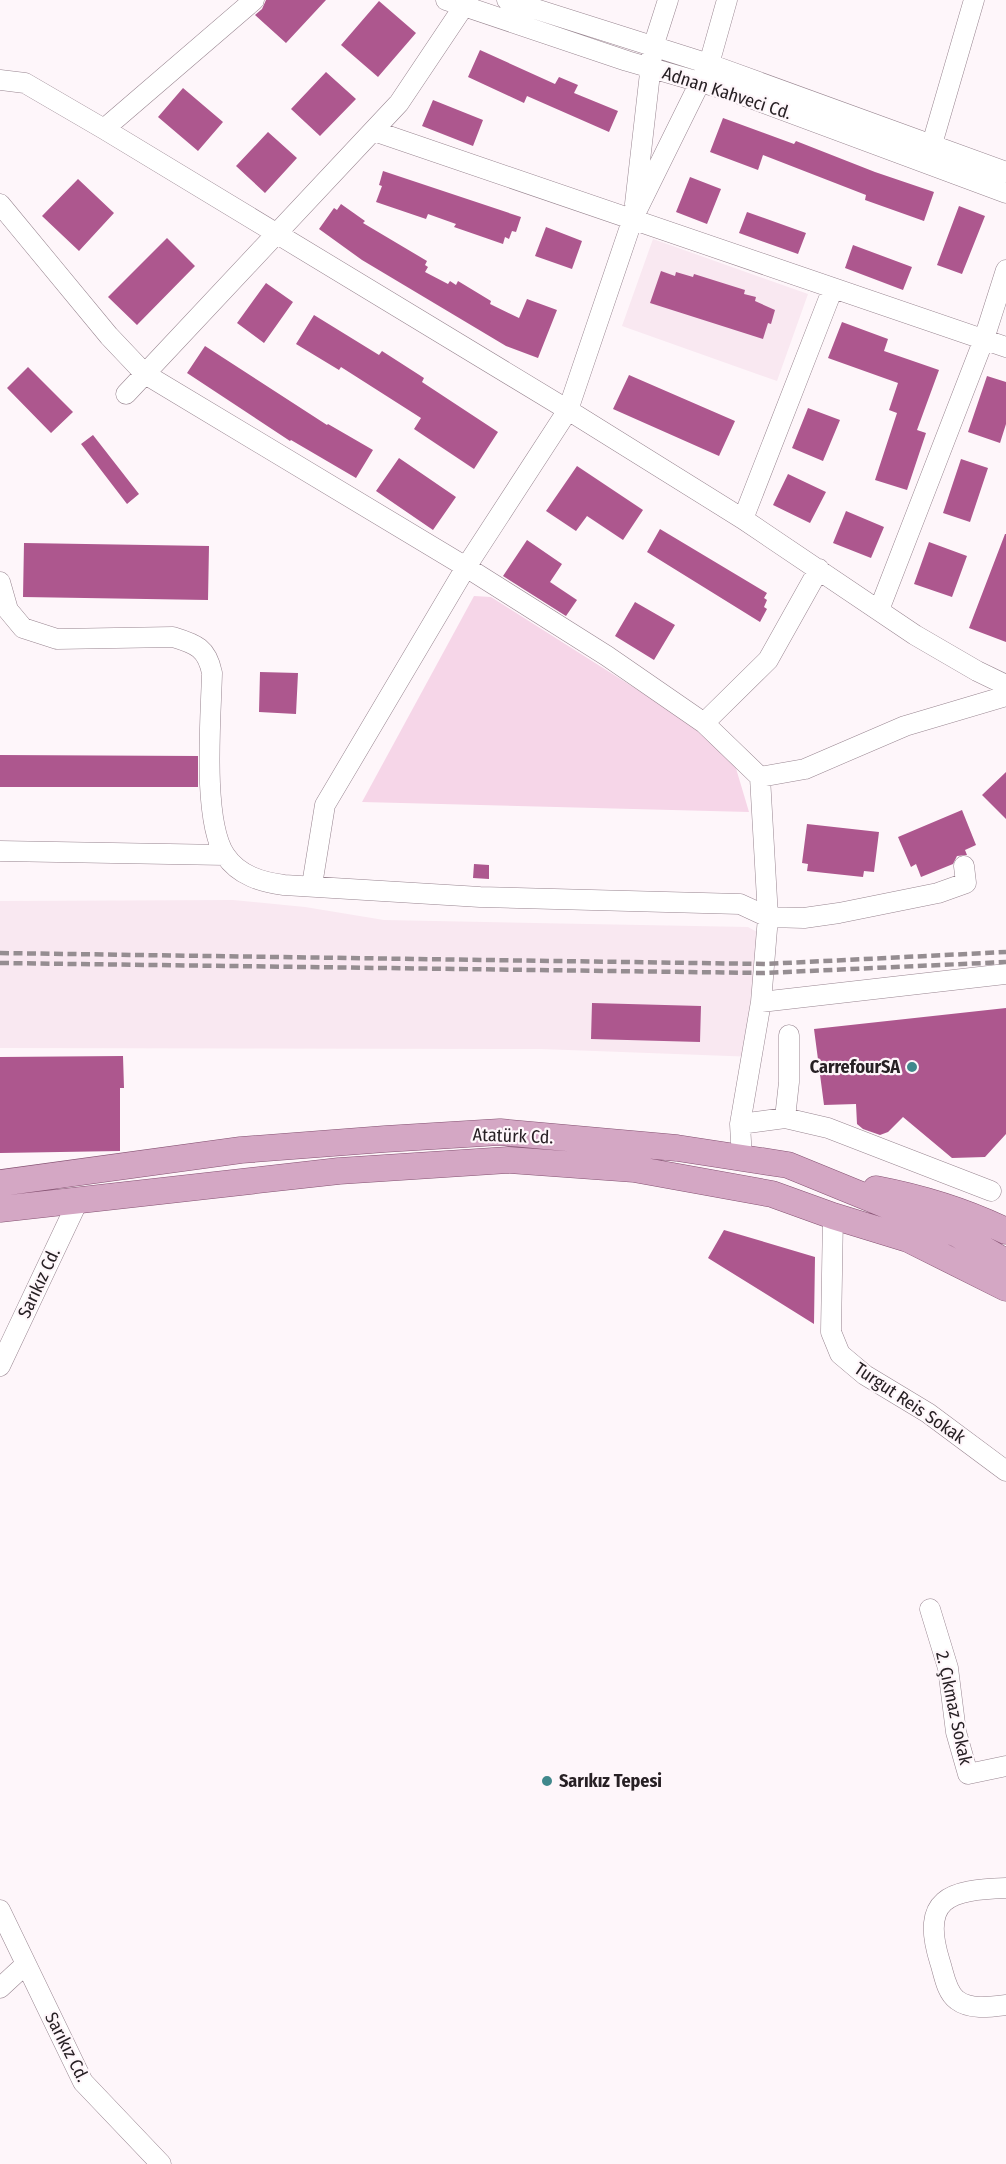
<svg xmlns="http://www.w3.org/2000/svg" width="1006" height="2164" viewBox="0 0 1006 2164" font-family="'Fira Sans Condensed',sans-serif">
  <rect width="100%" height="100%" fill="#fef6fa"/>
  <!-- built -->
  <path fill="#f9e8f1" d="M653 239 808 294 777 381 622 326Z
    M233 900 305 907 384 920 748 927 772 940 756 1057 541 1049 0 1048V901Z"/>
  <!-- green -->
  <path fill="#f6d6e8" d="M474 596 491 597 701 730 735 765 749 812 362 802Z"/>
  <!-- building -->
  <path fill="#ad578e" d="M266 0H326L286 43 255 15 262 9Z
    M379 1 416 33 378 77 341 45Z
    M480 50 555 84 559 77 578 85 574 93 618 111 609 132 527 96 524 103 468 77Z
    M326 72 356 99 320 136 291 109Z
    M183 88 223 122 198 151 158 117Z
    M433 100 483 120 473 146 422 126Z
    M723 118 794 144 796 141 875 172 934 192 924 221 865 200 866 195 763 155 758 170 710 152Z
    M268 132 297 158 265 193 236 166Z
    M383 171 521 217 516 232 512 231 509 239 505 237 503 244 454 227 456 224 428 214 426 219 376 202 382 186 379 185Z
    M690 177 721 189 707 224 676 212Z
    M78 179 114 213 79 251 42 216Z
    M341 204 365 221 363 223 427 261 425 265 428 267 425 272 448 284 450 281 456 285 458 281 491 301 490 304 519 318 527 299 557 310 538 358 506 346 362 260 319 229 334 208 337 210Z
    M959 206 985 216 962 274 937 265Z
    M747 212 806 233 798 254 739 233Z
    M546 227 582 241 572 269 535 256Z
    M167 238 195 266 137 325 108 297Z
    M853 245 912 267 903 290 845 268Z
    M661 271 675 276 676 272 693 277 694 274 745 290 744 294 756 297 755 301 775 310 771 324 768 323 763 339 650 303Z
    M266 283 293 302 264 343 237 323Z
    M314 315 379 355 382 351 424 378 422 382 498 432 474 469 414 429 421 418 341 367 339 370 296 344Z
    M842 322 888 339 884 351 939 370 917 430 926 433 907 490 875 480 897 413 889 410 898 383 828 358Z
    M205 346 327 425 328 424 373 450 356 478 291 440 290 441 187 373Z
    M28 367 73 412 51 433 7 388Z
    M629 375 735 421 719 456 613 409Z
    M987 376 1006 382V424L1000 443 968 432Z
    M808 408 840 420 823 461 792 448Z
    M93 435 139 494 127 504 81 444Z
    M399 458 456 497 433 530 376 491Z
    M961 459 988 468 970 522 943 513Z
    M577 466 643 510 623 540 587 516 576 531 546 511Z
    M788 474 826 492 810 523 773 505Z
    M846 511 884 527 871 558 833 543Z
    M660 529 767 593 764 598 767 600 764 607 767 609 760 622 647 552Z
    M1005 534H1006V642L969 628Z
    M527 540 562 564 550 582 577 600 566 616 503 576Z
    M929 542 967 556 952 597 914 584Z
    M24 543 209 546 208 600 23 597Z
    M635 602 675 625 654 660 615 636Z
    M260 672 298 673 296 714 259 712Z
    M0 755 198 756V787H0Z
    M1006 772V819L982 795Z
    M962 810 976 845 965 850 967 855 957 856 953 864 921 877 916 864 911 867 898 837Z
    M807 824 879 832 874 872 864 871 863 877 807 871 808 864 802 863Z
    M474 864 489 865V879L473 878Z
    M592 1003 701 1006 700 1042 591 1039Z
    M1006 1008V1134L985 1157 952 1158 903 1117 888 1132 880 1135 863 1129 857 1124 856 1104 824 1105 814 1029Z
    M123 1056 124 1088H120V1151L0 1153V1057Z
    M724 1230 815 1257 814 1324 708 1258Z"/>
  <g fill="none" stroke-linecap="round" stroke-linejoin="round">
    <!-- minor casing -->
    <g stroke="#988590" stroke-width="21">
      <path id="minor" d="M446 0 627 61 734 92 1006 193
        M507 0 709 64 1006 172
        M0 80 25 83 104 129 568 410 743 519 915 635 977 671 1006 685
        M104 129 254 0
        M374 131 1006 347
        M932 144 974 0
        M0 204 109 336 145 374 466 567 607 656 704 723 768 660 819 569
        M635 204 653 47 668 0
        M126 394 399 103 468 0
        M743 519 833 288
        M0 582 8 610 23 628 57 639 173 637C196 644 207 648 212 673 211 716 202 820 225 855 239 876 262 882 284 885L480 897 740 904 768 917 761 1002 740 1124 742 1159
        M879 610 984 339 1006 270
        M704 723 760 777 768 917 804 918 839 913 938 893 966 883 964 866
        M760 777 805 769 905 726 1006 696
        M0 851 225 855
        M312 885 325 805 466 567 568 410 633 218 709 64 727 0
        M761 1002 1006 974
        M785 1118 789 1082V1035
        M740 1124 785 1118 828 1128 991 1191
        M833 1216 831 1332 840 1354 865 1375 928 1413 1006 1471
        M0 1366 78 1201
        M930 1609 948 1668 956 1732 968 1774 1006 1766
        M1006 1888C949 1890 920 1898 940 1962 944 1974 946 1992 957 2000 970 2010 990 2007 1006 2005
        M0 1910 83 2082 161 2164
        M0 1988 26 1964"/>
    </g>
    <!-- major casing -->
    <g stroke="#855272" stroke-width="27">
      <path id="major" d="M0 1183 241 1150 385 1139 500 1132 677 1148 788 1165 957 1234 1006 1262
        M876 1189C923 1198 963 1210 1006 1231
        M0 1209 339 1171 508 1160 634 1169 772 1194 833 1216 908 1239 1006 1288"/>
    </g>
    <!-- minor -->
    <use href="#minor" stroke="#fff" stroke-width="20"/>
    <!-- major -->
    <use href="#major" stroke="#d4a7c4" stroke-width="26"/>
    <!-- rail -->
    <path stroke="#958d91" stroke-width="4.5" stroke-dasharray="9 4.5" stroke-linecap="butt" d="M0 953 765 964 1006 952
      M0 963 764 973 1006 962"/>
  </g>
  <!-- markers -->
  <g fill="#40888c" stroke="#fef6fa" stroke-width="2">
    <circle cx="912" cy="1067" r="6"/>
    <circle cx="547" cy="1781" r="6"/>
  </g>
  <g text-anchor="middle" stroke-width="4.5" stroke-linejoin="round" paint-order="stroke">
    <!-- street labels -->
    <g font-size="18" fill="#272024" stroke="#fef6fa">
      <text transform="translate(727 93) rotate(18)" y="6">Adnan Kahveci Cd.</text>
      <text transform="translate(513 1136) rotate(2)" y="6">Atatürk Cd.</text>
      <text transform="translate(39 1283) rotate(-65)" y="6">Sarıkız Cd.</text>
      <text transform="translate(910 1403) rotate(34)" y="6">Turgut Reis Sokak</text>
      <text transform="translate(954 1708) rotate(78)" y="6">2. Çıkmaz Sokak</text>
      <text transform="translate(67 2047) rotate(63)" y="6">Sarıkız Cd.</text>
    </g>
    <!-- poi labels -->
    <g font-size="18" font-weight="bold" fill="#272024" stroke="#fef6fa" text-anchor="end">
      <text x="900" y="1073">CarrefourSA</text>
      <text x="559" y="1787" text-anchor="start">Sarıkız Tepesi</text>
    </g>
  </g>
</svg>
